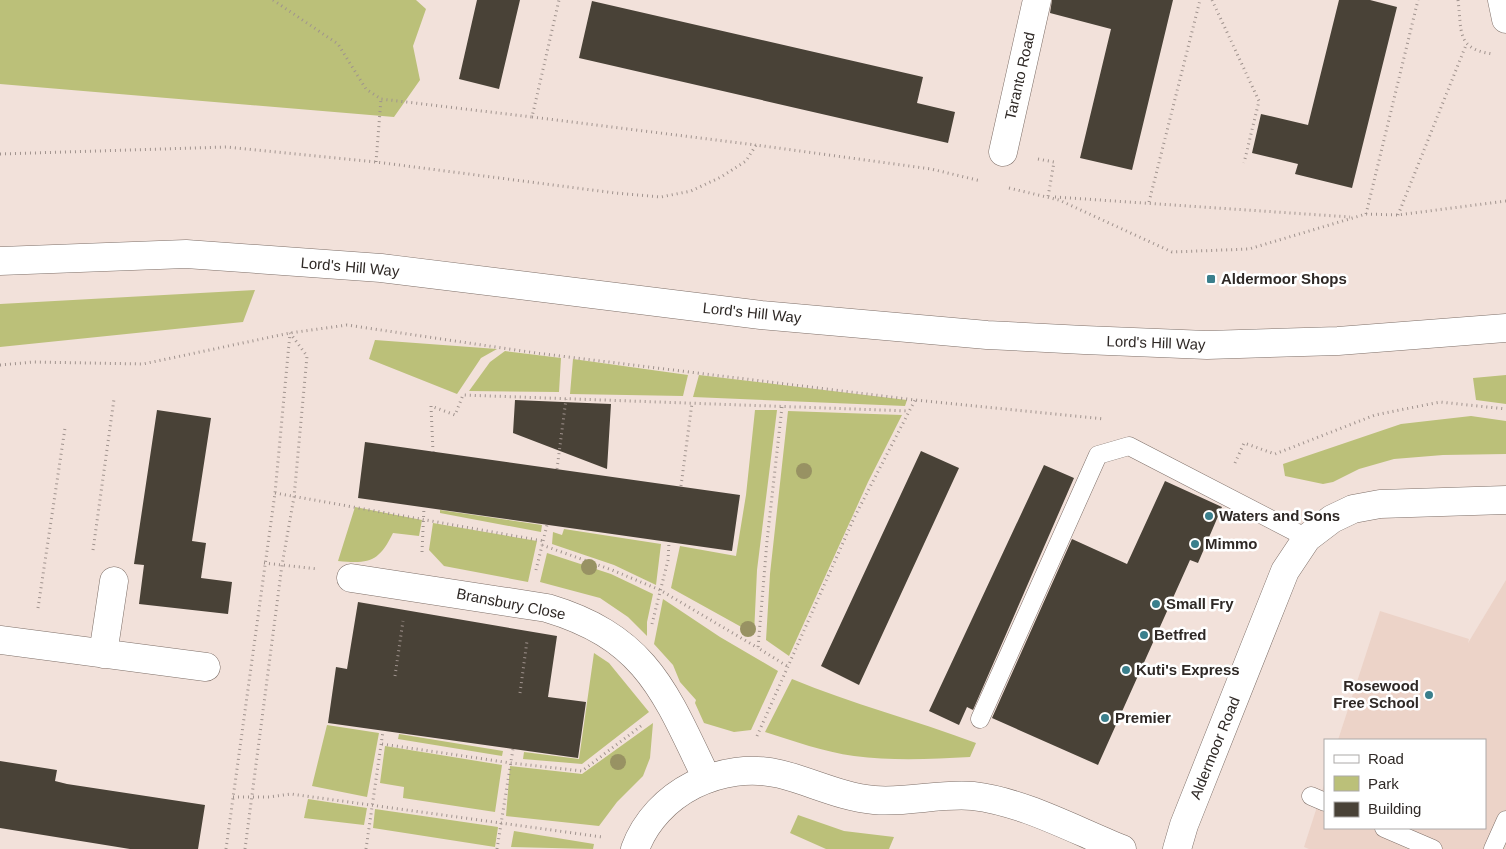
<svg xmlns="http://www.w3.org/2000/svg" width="1506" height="849" viewBox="0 0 1506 849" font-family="Helvetica,sans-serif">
  <rect width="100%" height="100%" fill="#f2e1da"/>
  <!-- built -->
  <path fill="#ecd3c8" d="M1506 580V849H1309L1304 847 1325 782V828H1485V740H1338L1380 611 1469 639 1468 643Z"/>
  <!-- green -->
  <path fill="#bbc079" d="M0 0H416L426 9 413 46 420 80 394 117 0 84Z
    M255 290 243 322 0 347V304Z
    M375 340 497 349 481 358 457 394 369 359Z
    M505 351 561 358 559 392 469 391 490 362Z
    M573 359 688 375 683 396 570 394Z
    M699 375 907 400 905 406 693 397Z
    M1506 375V404L1476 400 1473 378Z
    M755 410H777L757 570 754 634 671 588 680 546 736 556 746 495Z
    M788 411 902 415 868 482 789 656 766 640 770 574Z
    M1471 416 1506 421V454L1443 455 1394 459 1359 469 1333 482 1323 484 1285 476 1283 464 1401 424Z
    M355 507 422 520 419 536 393 533C379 562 369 564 338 561Z
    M440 510 542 525 541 532 440 513Z
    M433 523 537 541 528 582 444 566 429 550Z
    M564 529 661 544 656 585 614 565 552 544 553 532 562 535Z
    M547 553 611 574 653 594 647 622V636L628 617 600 598 540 582Z
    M663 599 720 637 778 671 751 730 734 732 704 723 695 703 696 700 680 682 673 665 654 644Z
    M594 653 609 663 649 712 582 764 523 759 524 752 579 759Z
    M792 679C852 704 915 720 976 743L970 757C932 759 893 761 854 756 824 752 794 741 765 732Z
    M653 723 650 758 643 776 617 802 599 826 506 816 510 766 582 774Z
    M327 725 379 733 367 797 312 786Z
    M399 734 503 751 502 756 398 739Z
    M385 746 502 765 495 812 403 798 404 787 380 783Z
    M308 799 367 808 364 825 304 818Z
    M375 809 498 827 495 847 373 828Z
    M798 815 844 831 894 837 889 849H826L790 833Z
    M514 831 594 844 593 849 511 847Z"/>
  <!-- building -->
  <path fill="#494237" d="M477 0H520L499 89 459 79Z
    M1052 0H1173L1132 170 1080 158 1111 29 1050 13Z
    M1339 0H1370L1397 7 1352 188 1295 174 1298 164 1252 153 1261 114 1308 125Z
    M592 1 923 77 917 103 955 112 948 143 579 58Z
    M515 400 611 404 607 469 513 433Z
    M157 410 211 418 192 541 206 543 201 578 232 582 228 614 139 604 144 565 134 564Z
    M365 442 740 495 732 551 358 498Z
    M921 451 959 468 859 685 821 666Z
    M1044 465 1074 478 973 710 967 707 959 725 929 711Z
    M1165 481 1222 507 1198 563 1190 560 1098 765 992 718 1072 539 1127 564Z
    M358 602 557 636 548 697 586 702 578 758 328 723 336 667 347 669Z
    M0 761 57 770 55 781 67 784 205 805 198 849H130L0 828Z"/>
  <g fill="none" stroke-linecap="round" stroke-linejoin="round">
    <!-- lane casing -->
    <g stroke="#7e6f68" stroke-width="19">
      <path id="lane" d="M980 719 1098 455 1129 446 1307 538
        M1311 796 1325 802
        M1384 828 1433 849
        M1493 849 1506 820"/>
    </g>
    <!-- street casing -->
    <g stroke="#7e6f68" stroke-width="29">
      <path id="street" d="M1502 0 1506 19
        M1003 152 1037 0
        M351 578 547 608C647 638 665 692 707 779
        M0 640 206 667
        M103 654 114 581
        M635 849C656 792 722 760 780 774 812 782 841 797 874 800 907 803 940 793 973 796 1024 802 1074 830 1122 849"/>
    </g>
    <!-- secondary casing -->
    <g stroke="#7e6f68" stroke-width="29">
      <path id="secondary" d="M0 261 186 254 381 268 761 315 987 335 1084 340 1207 345 1338 341 1506 328
        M1177 849 1184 825 1285 571 1307 538 1332 519 1353 509 1380 504 1506 500"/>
    </g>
    <!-- path -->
    <path stroke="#a0938e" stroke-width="3" stroke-dasharray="1 4" stroke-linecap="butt" d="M273 0 338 44 366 89 381 99 532 117 559 0
      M1212 0 1259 101 1244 163
      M1458 0C1462 32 1456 49 1493 54
      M532 117 756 145
      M0 154 227 147 376 162 615 193 661 197 691 191 721 177 746 161 756 145 931 169 981 181
      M1038 159 1054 162 1048 197
      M376 162 381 99
      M1009 188 1059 200 1172 252 1249 249 1366 214 1398 215 1506 201
      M1055 197 1350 217
      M1149 202 1200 0
      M1366 214 1418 0
      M1398 215 1466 45
      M0 365 34 362 143 364 290 333 347 325 536 353 915 400 1104 419
      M782 407 767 541 758 648 787 666
      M433 452 431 406 455 415 463 395 909 411
      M1235 463 1244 443 1275 454 1375 415 1440 402 1506 409
      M557 469 566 399
      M681 486 692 403
      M275 493 543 541
      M542 545 612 570 660 590 758 648
      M93 550 114 399
      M422 552 424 507
      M264 563 318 569
      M536 570 547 525
      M38 608 65 428
      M652 624 668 560 669 542
      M395 676 403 621
      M520 693 527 641
      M757 736 854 518 915 400
      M382 744 511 763 582 771 641 726
      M233 797H269L291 794 602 837
      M226 849 275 493 290 333
      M245 849 282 565 294 497 307 356 290 333
      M366 849 383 731
      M497 849 513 749"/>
    <!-- lane -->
    <use href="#lane" stroke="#fff" stroke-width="18"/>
    <!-- street -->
    <use href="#street" stroke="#fff" stroke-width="28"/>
    <!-- secondary -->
    <use href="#secondary" stroke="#fff" stroke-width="28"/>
  </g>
  <!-- trees -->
  <g fill="#989263">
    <circle cx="804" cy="471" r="8"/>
    <circle cx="589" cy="567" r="8"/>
    <circle cx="748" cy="629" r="8"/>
    <circle cx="618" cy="762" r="8"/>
  </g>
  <!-- markers -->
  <g fill="#3a7f8c" stroke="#fff" stroke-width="2">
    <rect x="1206" y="274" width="10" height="10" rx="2.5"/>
    <circle cx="1209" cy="516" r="5"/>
    <circle cx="1195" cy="544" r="5"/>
    <circle cx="1156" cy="604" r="5"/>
    <circle cx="1144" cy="635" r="5"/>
    <circle cx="1126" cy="670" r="5"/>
    <circle cx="1429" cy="695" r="5"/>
    <circle cx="1105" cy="718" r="5"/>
  </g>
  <g text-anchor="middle" stroke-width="5" stroke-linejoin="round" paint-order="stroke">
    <!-- street labels -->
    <g font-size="15" fill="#2f2926" stroke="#fff">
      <text transform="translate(1020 76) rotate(-77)" y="5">Taranto Road</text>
      <text transform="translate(350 267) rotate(5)" y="5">Lord's Hill Way</text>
      <text transform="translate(752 313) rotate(6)" y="5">Lord's Hill Way</text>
      <text transform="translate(1156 343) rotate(2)" y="5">Lord's Hill Way</text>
      <text transform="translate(511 604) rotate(11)" y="5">Bransbury Close</text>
      <text transform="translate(1215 748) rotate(-68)" y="5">Aldermoor Road</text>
    </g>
    <!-- poi labels -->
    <g font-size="15" font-weight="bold" fill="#2f2926" stroke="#fff" text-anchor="start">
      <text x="1221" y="284">Aldermoor Shops</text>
      <text x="1219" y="521">Waters and Sons</text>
      <text x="1205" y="549">Mimmo</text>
      <text x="1166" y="609">Small Fry</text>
      <text x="1154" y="640">Betfred</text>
      <text x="1136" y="675">Kuti's Express</text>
      <text x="1419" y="691" text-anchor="end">Rosewood<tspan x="1419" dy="17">Free School</tspan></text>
      <text x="1115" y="723">Premier</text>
    </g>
  </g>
  <!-- legend -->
  <rect x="1324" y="739" width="162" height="90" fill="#ffffff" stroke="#aca9a8"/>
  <rect x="1334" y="755" width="25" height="8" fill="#ffffff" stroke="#aca9a8"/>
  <text x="1368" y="764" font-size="15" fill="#2f2926">Road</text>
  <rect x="1334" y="776" width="25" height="15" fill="#bbc079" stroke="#aca9a8"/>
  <text x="1368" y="789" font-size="15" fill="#2f2926">Park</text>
  <rect x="1334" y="802" width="25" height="15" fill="#494237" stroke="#aca9a8"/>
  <text x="1368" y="814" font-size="15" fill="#2f2926">Building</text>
</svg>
